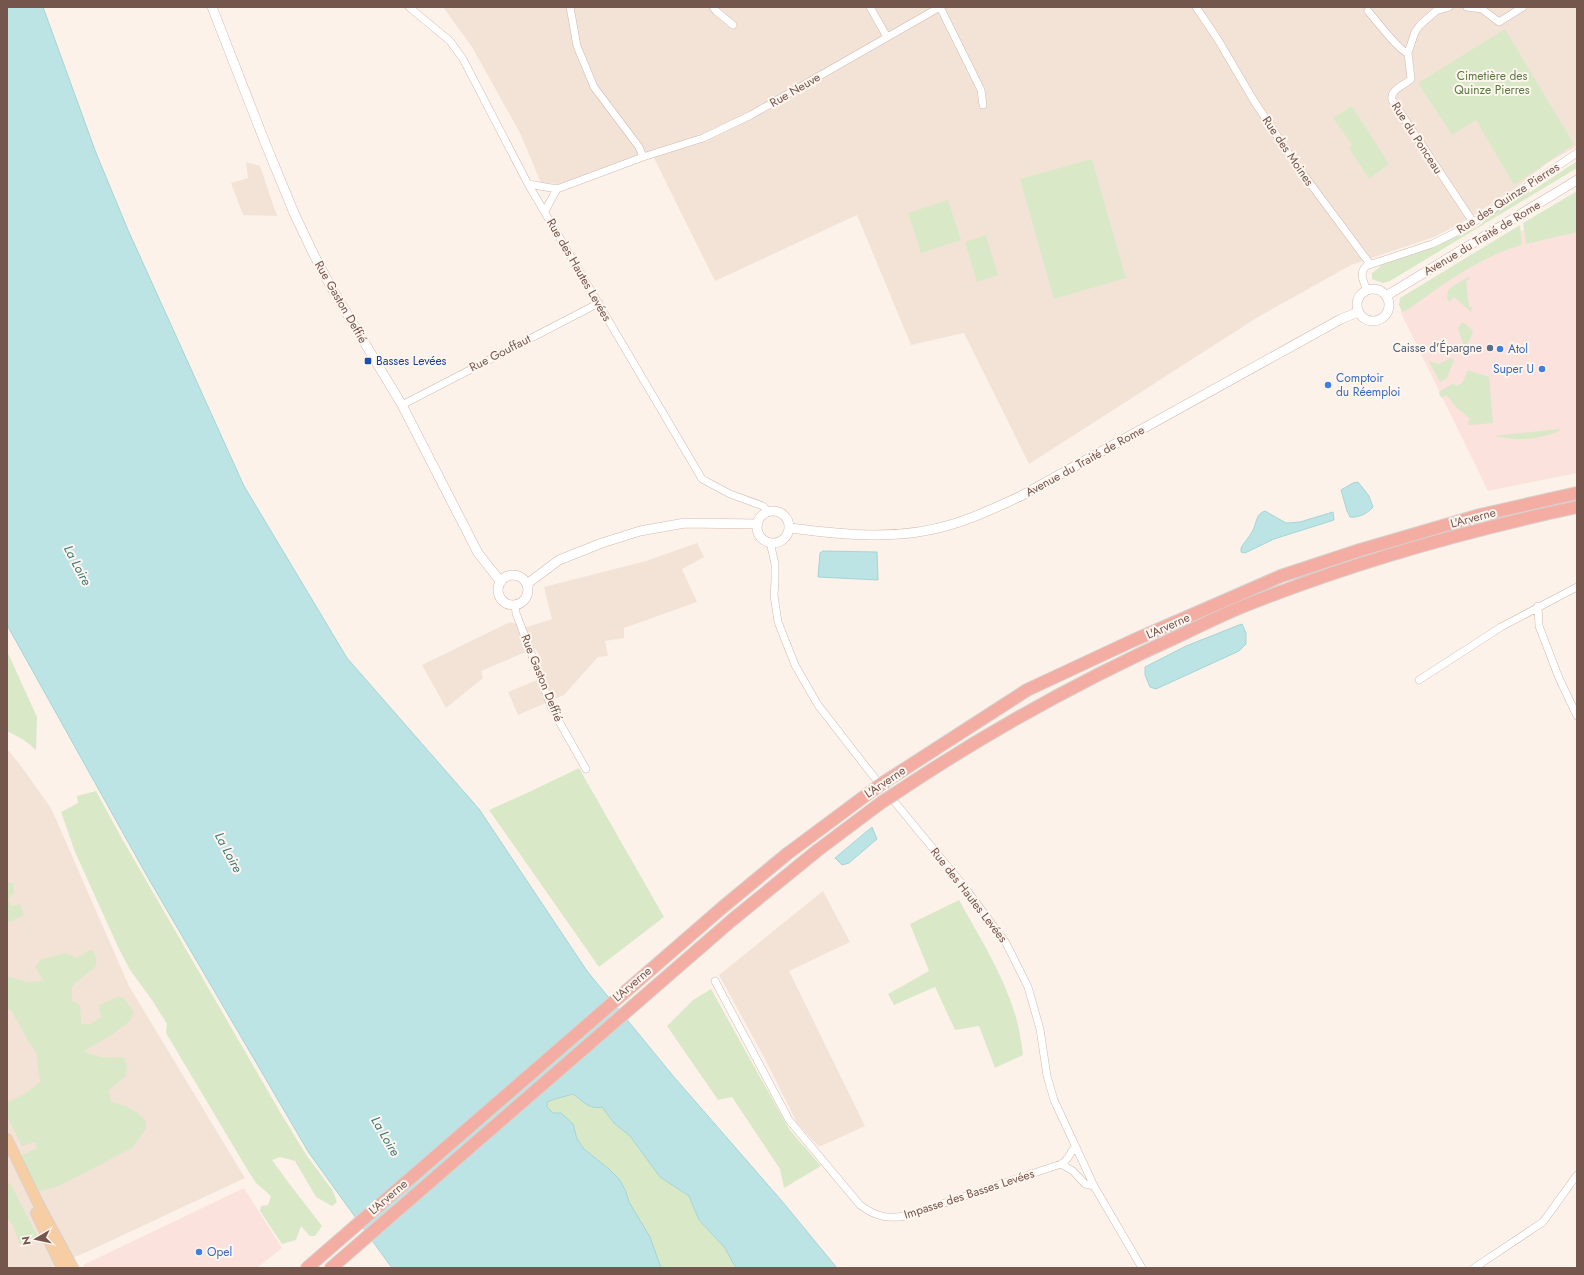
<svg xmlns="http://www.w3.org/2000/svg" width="1584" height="1275" viewBox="0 0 1584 1275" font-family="Jost,sans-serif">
  <rect width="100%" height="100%" fill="#fcf2e9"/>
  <!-- residential -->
  <path fill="#f3e3d7" d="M443 7H1577V146L1547 163 1516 188 1460 224 1434 237 1351 265 1258 317 1029 464 964 333 911 345 857 215 715 281 651 152 560 184 541 183 520 133 472 47Z
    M246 162 260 166 277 216 243 215 231 183 248 178Z
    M697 543 704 557 682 569 697 602 624 628V638L605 641 608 656 598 657 564 695 518 715 508 692 542 678 536 661 539 655 535 648 481 671 483 678 446 708 422 665 510 622 527 627 552 619 544 587 646 561Z
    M7 750 9 751 21 766 51 808 129 986 245 1178 91 1250 49 1268H7Z
    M823 891 850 942 789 971 865 1126 819 1147 797 1123 765 1059 719 975Z"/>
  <!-- commercial -->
  <path fill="#fbe2dd" d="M1577 196V473L1488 491 1401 313 1402 306Z
    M244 1188 282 1248 257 1268H84L83 1265Z"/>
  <!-- green -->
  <path fill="#d9e9c7" d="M1505 29 1574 144 1514 185 1476 120 1452 135 1418 83Z
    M1352 106 1389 164 1369 179 1349 148 1352 145 1333 118Z
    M1092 159 1126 278 1054 299 1020 179Z
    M1577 161V168L1390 281 1383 283 1372 279V273L1380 267V264L1465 231C1474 231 1485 222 1490 214L1529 187V193Z
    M1577 191V232L1526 244 1523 223Z
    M948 200 961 240 921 253 908 213Z
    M1520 225 1522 245C1479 257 1445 283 1409 309L1402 312 1399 305 1400 298Z
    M986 235 998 275 977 282 965 242Z
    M1468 277 1471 279 1466 280 1469 307H1472L1471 312 1454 297 1449 302 1447 298 1448 291 1450 288Z
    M1461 323H1464L1473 331 1469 342 1464 346 1458 329Z
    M1451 358 1454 360 1447 378 1440 382 1429 362V361L1439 364Z
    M1468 370 1489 377 1493 423 1470 425 1467 424 1470 419 1457 408 1446 395 1442 398 1439 394 1440 391 1454 383 1456 386 1462 383Z
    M1559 429 1560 431C1538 440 1518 441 1494 436Z
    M7 651 37 717 36 750 24 740 7 731Z
    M579 768 664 917 599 967 489 810 529 792Z
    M96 791 121 837 280 1112 307 1156 333 1191 337 1202 332 1206 316 1197 295 1161 280 1157 272 1160 288 1182 322 1226 315 1236H310L301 1226 296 1240 282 1244 260 1211 261 1206 268 1205 271 1196 256 1183 250 1174 166 1033 167 1024 152 1000 130 970 118 947 75 852 61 812 78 803 77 796Z
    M7 883H13L14 893 8 899 12 906 20 904 24 915 7 923Z
    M959 900C981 940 1007 980 1018 1025 1020 1035 1022 1045 1023 1055L995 1068 979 1026 955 1030 935 987 894 1005 888 994 929 971 910 924Z
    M92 949 96 957V966L72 986V1000L80 1005 81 1024H89L101 1018 99 1005 119 996 124 998 134 1012 130 1021 113 1034 84 1051C97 1058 109 1058 123 1057L127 1065 126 1076 109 1090 111 1102C126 1105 136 1110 146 1121V1129L132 1148 59 1186 37 1192 20 1156 37 1148 35 1142 22 1146 7 1116V1103L29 1091 40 1082 36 1052 28 1041 11 1010 7 1009V976L27 982 43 981 35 966 42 959 66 953 76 958Z
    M711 989 789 1129 821 1166 784 1188 780 1169 732 1097 718 1100 667 1026 693 1000Z
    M573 1094 585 1103 602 1107 614 1123 630 1136 660 1177 689 1196 699 1220 725 1248 733 1263 737 1268H661L639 1219 629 1202 626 1192 609 1169 584 1149 577 1139 573 1124 553 1113 547 1107V1102C556 1098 564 1097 573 1094Z
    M10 1183 38 1237 20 1245 13 1226 7 1218V1184Z"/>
  <!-- water -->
  <path fill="#bde4e5" stroke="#a4d5d6" d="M7 7H43L96 153 128 230 244 486 347 658 479 809 587 971 674 1077 781 1200 837 1268H737L733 1263 725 1248 699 1220 689 1196 660 1177 630 1136 614 1123 602 1107C589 1110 583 1101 573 1094 564 1097 556 1098 547 1102V1107L553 1113H561L573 1124 577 1139 584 1149 609 1169 620 1180 626 1192 629 1202 650 1237 661 1268H392L309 1153 147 876 7 625Z
    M1358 482 1369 496 1373 507C1367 514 1358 518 1350 517L1347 511 1341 490 1353 483Z
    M1265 511 1286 523 1300 522 1333 512 1334 520 1274 539 1245 553 1241 552V548C1244 542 1249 538 1252 532 1257 524 1255 514 1265 511Z
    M823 551 877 552 878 580 818 577 820 553Z
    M1242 624 1246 633V644L1239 651 1156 689 1150 687 1145 675V667L1186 646 1239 625Z
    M872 827 877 839 849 863 842 865 835 858Z"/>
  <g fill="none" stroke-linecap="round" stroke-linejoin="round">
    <!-- street casing -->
    <g stroke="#cfbbb1" stroke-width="8">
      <path id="street" d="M409 7 450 41 463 59 528 184 702 479 730 494 763 506 768 511
        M570 7 577 46 594 87 639 147 643 157
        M713 7 716 11 733 25
        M870 7 887 37
        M940 7 981 90 983 105
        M1196 7 1217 38 1254 101 1295 163 1370 264
        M1449 7 1436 11 1420 25 1415 32 1408 53 1411 79C1404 86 1390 89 1392 100L1473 222
        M1467 7 1482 9 1499 22 1523 7
        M1368 11C1375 19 1400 52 1408 53
        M528 184 557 189 643 157 703 138 751 115 940 7
        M545 211 557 189
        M1367 290C1363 281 1359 273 1366 266L1432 244 1465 228 1577 153
        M402 405 599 303
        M770 542 775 564V581L774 595 778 622 795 665 818 705 870 772 963 885 1006 943 1028 987 1040 1029 1047 1076 1054 1100 1094 1186 1142 1268
        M515 605 516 613 552 709 586 769
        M1538 606 1539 626 1559 678 1577 716
        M1419 680 1501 627 1577 587
        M715 981 789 1120 860 1205C876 1217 887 1219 906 1216L1061 1164 1073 1171 1085 1184 1094 1186
        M1061 1164C1071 1159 1069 1151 1076 1147
        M1474 1268 1543 1222 1577 1175"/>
    </g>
    <!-- secondary casing -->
    <g stroke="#d2baaf" stroke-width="10">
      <path id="secondary" d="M212 7 264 140 294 213 314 255 331 287 402 405 478 553 501 582
        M1357 305a16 16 0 1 1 32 0a16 16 0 1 1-32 0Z
        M1386 296 1577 180
        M757 527a16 16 0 1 1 32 0a16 16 0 1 1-32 0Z
        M790 528C844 535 900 541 953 524 977 517 999 506 1021 496L1341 319 1358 312
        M498 590a15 15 0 1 1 30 0a15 15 0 1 1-30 0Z
        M527 584 559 560 602 543 640 531 685 523 758 524"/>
    </g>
    <!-- primary casing -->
    <g stroke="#d8d0cd" stroke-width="12">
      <path id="primary" d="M7 1139 37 1201 73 1268
        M36 1213 62 1268"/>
    </g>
    <!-- highway casing -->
    <g stroke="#d8d0cd" stroke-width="14">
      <path id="highway" d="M886 781 1027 690 1132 641 1281 576 1360 550 1480 515 1577 493
        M896 793C987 732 1083 679 1183 634 1204 624 1224 614 1244 606 1351 563 1465 531 1577 507
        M307 1268 723 907 787 854 873 790
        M331 1268 732 920 818 850 882 802"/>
    </g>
    <!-- street -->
    <use href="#street" stroke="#fff" stroke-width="7"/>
    <!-- secondary -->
    <use href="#secondary" stroke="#fff" stroke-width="9"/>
    <!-- primary -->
    <use href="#primary" stroke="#f7cda4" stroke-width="10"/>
    <!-- highway -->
    <use href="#highway" stroke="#f3ada2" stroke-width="12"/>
    <!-- highway-bridge casing -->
    <g stroke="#d8d0cd" stroke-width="14" stroke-linecap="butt">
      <path id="highway-bridge" d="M873 790 886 781
        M882 802 896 793"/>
    </g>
    <!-- highway-bridge -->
    <use href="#highway-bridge" stroke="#f3ada2" stroke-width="12"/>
  </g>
  <!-- markers -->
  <circle fill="#5c6f8a" stroke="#fef6ef" stroke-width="1.5" cx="1490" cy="348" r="4"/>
  <g fill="#3f7fe0" stroke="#fef6ef" stroke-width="1.5">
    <circle cx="1500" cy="349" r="4"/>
    <circle cx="1542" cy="369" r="4"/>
    <circle cx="1328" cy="385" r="4"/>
    <circle cx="199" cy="1252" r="4"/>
  </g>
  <rect fill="#1a4fb4" stroke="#fef6ef" stroke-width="1.5" x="364" y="357" width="8" height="8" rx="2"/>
  <g text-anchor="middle" stroke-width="4" stroke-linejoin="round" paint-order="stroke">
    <!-- park labels -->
    <g font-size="12" fill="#5c7a45" stroke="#fef6ef">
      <text x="1492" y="80">Cimetière des<tspan x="1492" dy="14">Quinze Pierres</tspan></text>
    </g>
    <!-- street labels -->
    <g font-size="12" fill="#75564d" stroke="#fef6ef">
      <text transform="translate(795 90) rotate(-30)" y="4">Rue Neuve</text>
      <text transform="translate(1417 138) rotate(57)" y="4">Rue du Ponceau</text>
      <text transform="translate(1288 151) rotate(56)" y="4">Rue des Moines</text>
      <text transform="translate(1508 198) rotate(-33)" y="4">Rue des Quinze Pierres</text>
      <text transform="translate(1482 238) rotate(-31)" y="4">Avenue du Traité de Rome</text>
      <text transform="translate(579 270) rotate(60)" y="4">Rue des Hautes Levées</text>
      <text transform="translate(341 302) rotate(60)" y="4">Rue Gaston Deffié</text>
      <text transform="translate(500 353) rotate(-27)" y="4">Rue Gouffaut</text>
      <text transform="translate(1085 461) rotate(-29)" y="4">Avenue du Traité de Rome</text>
      <text transform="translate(1473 518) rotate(-15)" y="4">L'Arverne</text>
      <text transform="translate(1168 626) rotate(-24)" y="4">L'Arverne</text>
      <text transform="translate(542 678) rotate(68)" y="4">Rue Gaston Deffié</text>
      <text transform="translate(885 782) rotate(-34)" y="4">L'Arverne</text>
      <text transform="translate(969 895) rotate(52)" y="4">Rue des Hautes Levées</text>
      <text transform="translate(632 984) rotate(-41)" y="4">L'Arverne</text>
      <text transform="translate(969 1194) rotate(-18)" y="4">Impasse des Basses Levées</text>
      <text transform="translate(388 1197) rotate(-41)" y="4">L'Arverne</text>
    </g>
    <!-- service labels -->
    <g font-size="12" fill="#4e5e75" stroke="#fef6ef" text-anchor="end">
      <text x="1482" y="352">Caisse d'Épargne</text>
    </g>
    <!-- shop labels -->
    <g font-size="12" fill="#366cbe" stroke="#fef6ef" text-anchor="start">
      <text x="1508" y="353">Atol</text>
      <text x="1534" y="373" text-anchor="end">Super U</text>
      <text x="1336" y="382">Comptoir<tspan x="1336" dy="14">du Réemploi</tspan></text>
      <text x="207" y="1256">Opel</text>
    </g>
    <!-- transit labels -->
    <g font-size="12" fill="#164399" stroke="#fef6ef" text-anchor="start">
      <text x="376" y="365">Basses Levées</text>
    </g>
    <!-- water labels -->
    <g font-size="13" font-style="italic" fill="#417879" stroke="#fef6ef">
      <text transform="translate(78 565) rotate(62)" y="5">La Loire</text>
      <text transform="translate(229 852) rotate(62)" y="5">La Loire</text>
      <text transform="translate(386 1136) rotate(60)" y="5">La Loire</text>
    </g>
  </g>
  <!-- border -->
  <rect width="1584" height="1275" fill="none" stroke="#75564d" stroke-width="16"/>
  <!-- north arrow -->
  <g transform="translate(36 1239) rotate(261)" stroke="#fef6ef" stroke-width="3" paint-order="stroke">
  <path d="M0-3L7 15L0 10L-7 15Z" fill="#75564d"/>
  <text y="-6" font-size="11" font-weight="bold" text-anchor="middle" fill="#75564d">N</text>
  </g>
</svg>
